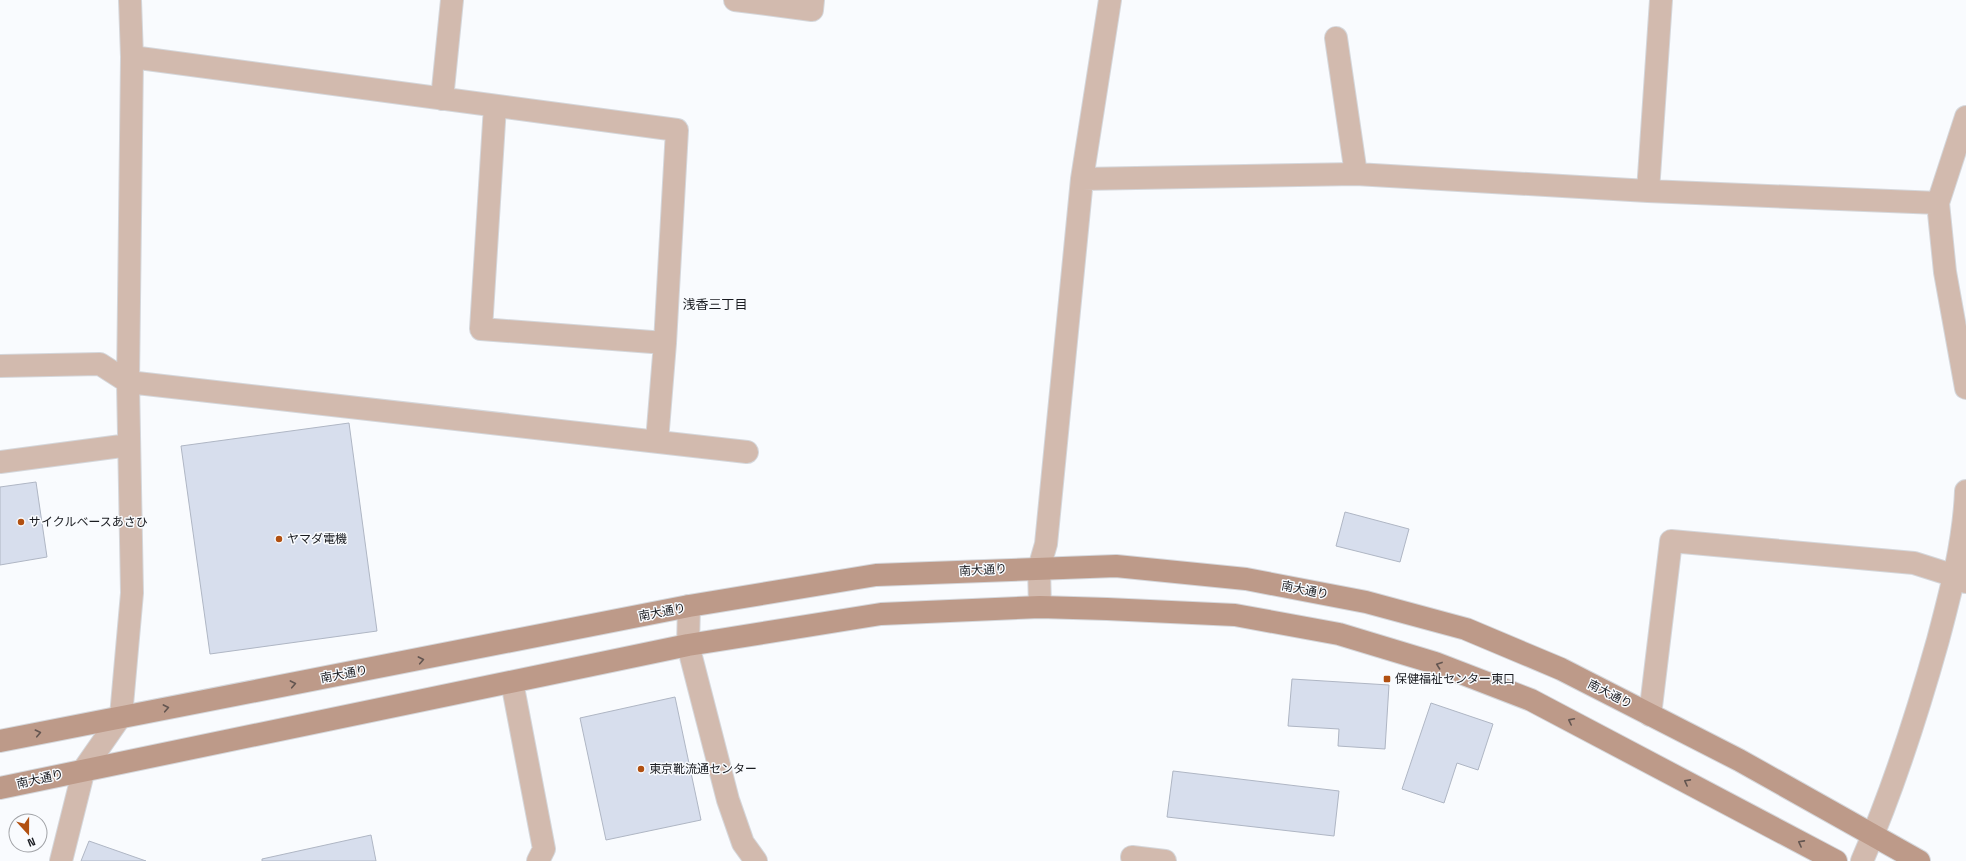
<svg xmlns="http://www.w3.org/2000/svg" width="1966" height="861" viewBox="0 0 1966 861" font-family="'Space Grotesk','Noto Sans JP',sans-serif">
  <rect width="100%" height="100%" fill="#f9fbfe"/>
  <!-- building -->
  <path fill="#d7deed" stroke="#afb6c4" d="M349 423 377 631 210 654 181 446Z
    M36 482 47 557 0 565V487Z
    M1345 512 1409 529 1400 562 1336 546Z
    M1292 679 1389 685 1385 749 1338 746 1339 729 1288 726Z
    M675 697 701 820 606 840 580 718Z
    M1431 703 1493 724 1478 770 1457 763 1444 803 1402 789Z
    M1173 771 1339 791 1334 836 1167 817Z
    M371 835 376 861H262V859Z
    M89 841 146 861H81Z"/>
  <g fill="none" stroke-linecap="round" stroke-linejoin="round">
    <!-- street casing -->
    <g stroke="#d5d7db" stroke-width="24">
      <path id="street" d="M735 0 812 10 813 0
        M1336 38 1356 174
        M132 57 677 130 665 343 657 441
        M442 99 452 0
        M495 106 481 329 665 343
        M1966 117 1938 203 1945 272 1966 388
        M1082 179 1356 174 1648 191 1938 203
        M1648 191 1661 0
        M0 366 100 364 128 382 747 452
        M0 462 129 445
        M689 606 688 645 728 800 743 843 756 861
        M1040 607 1039 568 1046 544 1082 179 1110 0
        M512 682 544 849 538 861
        M1650 715 1671 541 1914 563 1955 576 1966 582
        M1132 857 1165 861
        M61 861 84 769 121 716 132 593 128 382 132 57 130 0
        M1862 861C1893 790 1917 715 1938 640 1951 591 1964 542 1966 491"/>
    </g>
    <!-- secondary casing -->
    <g stroke="#d5d7db" stroke-width="24">
      <path id="secondary" d="M0 741 689 606 876 575 1116 566 1246 579 1366 602 1466 629 1561 669 1739 760 1919 861
        M0 788 688 645 881 614 1040 607 1107 609 1235 615 1339 634 1435 663 1531 700 1836 861"/>
    </g>
    <!-- street -->
    <use href="#street" stroke="#d2baae" stroke-width="22"/>
    <!-- secondary -->
    <use href="#secondary" stroke="#bd9a89" stroke-width="22"/>
  </g>
  <!-- one-way arrows -->
  <defs><path id="oneway-chevron" d="M-2-3.5L2.5 0L-2 3.5" fill="none" stroke-width="1.6" stroke-linecap="round" stroke-linejoin="round"/></defs>
  <g stroke="#635550">
    <use href="#oneway-chevron" transform="translate(421 660) rotate(-11)"/>
    <use href="#oneway-chevron" transform="translate(1439 665) rotate(-160)"/>
    <use href="#oneway-chevron" transform="translate(293 684) rotate(-11)"/>
    <use href="#oneway-chevron" transform="translate(166 708) rotate(-11)"/>
    <use href="#oneway-chevron" transform="translate(1571 721) rotate(-153)"/>
    <use href="#oneway-chevron" transform="translate(38 733) rotate(-12)"/>
    <use href="#oneway-chevron" transform="translate(1687 782) rotate(-152)"/>
    <use href="#oneway-chevron" transform="translate(1801 843) rotate(-152)"/>
  </g>
  <!-- markers -->
  <g fill="#b15011" stroke="#f9fbfe" stroke-width="1.5">
    <circle cx="21" cy="522" r="4"/>
    <circle cx="279" cy="539" r="4"/>
    <rect x="1383" y="675" width="8" height="8" rx="2"/>
    <circle cx="641" cy="769" r="4"/>
  </g>
  <g text-anchor="middle" stroke-width="3" stroke-linejoin="round" paint-order="stroke">
    <!-- poi labels -->
    <g font-size="12" fill="#1a1c21" stroke="#f9fbfe" text-anchor="start">
      <text x="29" y="526">サイクルベースあさひ</text>
      <text x="287" y="543">ヤマダ電機</text>
      <text x="1395" y="683">保健福祉センター東口</text>
      <text x="649" y="773">東京靴流通センター</text>
    </g>
    <!-- street labels -->
    <g font-size="12" fill="#1a1c21" stroke="#f9fbfe">
      <text transform="translate(983 570) rotate(-3)" y="4">南大通り</text>
      <text transform="translate(1305 590) rotate(11)" y="4">南大通り</text>
      <text transform="translate(662 612) rotate(-11)" y="4">南大通り</text>
      <text transform="translate(344 674) rotate(-11)" y="4">南大通り</text>
      <text transform="translate(1610 694) rotate(27)" y="4">南大通り</text>
      <text transform="translate(40 779) rotate(-13)" y="4">南大通り</text>
    </g>
    <!-- neighbourhood labels -->
    <g font-size="13" fill="#1a1c21" stroke="#f9fbfe">
      <text x="715" y="309">浅香三丁目</text>
    </g>
  </g>
  <!-- north arrow -->
  <g transform="translate(28 833) rotate(159)"><circle r="19" fill="#f9fbfe" stroke="#a0a2a6"/>
  <path d="M0-3L7 15L0 10L-7 15Z" fill="#b15011"/>
  <text y="-6" font-size="11" font-weight="bold" text-anchor="middle" fill="#1a1c21">N</text>
  </g>
</svg>
